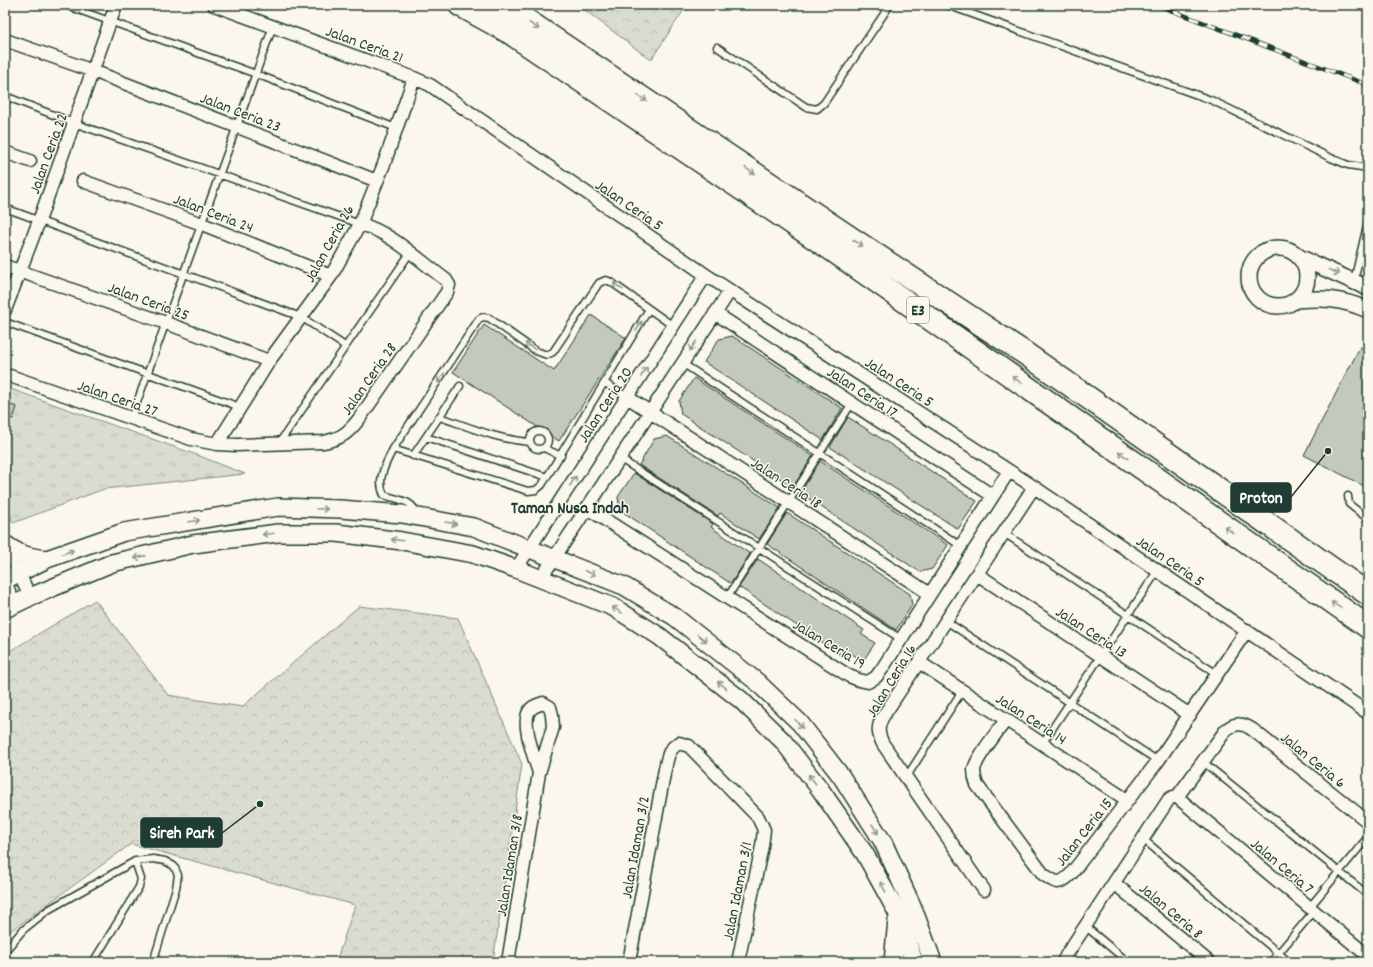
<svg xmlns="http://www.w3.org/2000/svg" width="1373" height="967" viewBox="0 0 1373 967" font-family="Dekko,sans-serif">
  <defs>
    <pattern id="forest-crowns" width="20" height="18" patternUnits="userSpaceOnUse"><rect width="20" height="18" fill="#dbdcd1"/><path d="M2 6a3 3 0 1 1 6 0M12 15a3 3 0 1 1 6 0" fill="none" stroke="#bcbeb4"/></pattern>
    <pattern id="park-tufts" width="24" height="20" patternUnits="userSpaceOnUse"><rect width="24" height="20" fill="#dbdcd1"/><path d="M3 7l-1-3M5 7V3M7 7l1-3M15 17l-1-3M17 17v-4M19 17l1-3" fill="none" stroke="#bcbeb4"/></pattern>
  </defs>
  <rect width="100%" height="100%" fill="#fbf7ec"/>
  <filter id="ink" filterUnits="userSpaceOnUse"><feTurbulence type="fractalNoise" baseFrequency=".025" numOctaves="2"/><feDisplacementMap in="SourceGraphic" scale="8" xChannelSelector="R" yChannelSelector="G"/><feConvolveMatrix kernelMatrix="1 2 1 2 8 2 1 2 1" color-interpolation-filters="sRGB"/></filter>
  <g filter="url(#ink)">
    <!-- forest -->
    <path fill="url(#forest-crowns)" stroke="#7d8c82" d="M578 5H687L651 60Z
      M95 600 168 695 242 707 359 606 458 618 522 764 493 962H336L355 905 131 844 5 935V654Z"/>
    <!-- park -->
    <path fill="url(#park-tufts)" stroke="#7d8c82" d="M5 387 197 455 245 474 104 489 13 523 5 499Z"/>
    <!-- building -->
    <path fill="#c4c9be" stroke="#1f3d34" d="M591 315 626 338 559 441 453 372 484 325 554 371Z
      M732 336 842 408 823 440 704 362 719 339Z
      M1360 347 1368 351V488L1304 455Z
      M694 378 813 456 793 487 681 414 679 401Z
      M5 403 17 407 13 419 5 417Z
      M848 417 977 501 958 529 830 447Z
      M667 436 780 508 759 539 720 513 718 516 639 465 654 439Z
      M820 461 948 545 932 569 920 572 800 493Z
      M634 473 713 524 711 527 750 554 732 582 730 583 620 510 618 497Z
      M787 513 910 594 912 605 896 630 767 544Z
      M758 559 864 630 861 634 875 643 863 661 849 652 845 658 739 587Z"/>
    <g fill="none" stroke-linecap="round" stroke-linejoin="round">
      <!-- service casing -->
      <g stroke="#1f3d34" stroke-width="9">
        <path id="service" d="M65 5 256 74 396 128
          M947 5 1211 100 1331 158 1348 165 1368 168
          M717 47 806 107 817 109 824 103 890 5
          M5 96 74 123 360 224
          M5 208 301 317 345 346
          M1354 281 1368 221
          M5 322 240 407
          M682 363 961 546
          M605 383 627 397
          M440 417C469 427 499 440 530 442
          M131 419 273 26
          M530 440a9 9 0 1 1 18 0a9 9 0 1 1-18 0Z
          M426 437 547 477
          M279 443 410 253
          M544 448 561 456
          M393 449 528 491 536 490 542 485 649 309
          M413 456 460 386
          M619 458 901 639
          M1348 496 1349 504 1368 519
          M416 515C416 500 394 499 384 495 376 479 386 464 393 449L479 319 483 317 489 318 536 351 547 355 553 352 599 283 606 280 611 282 673 326
          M1004 533 1217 674
          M727 598 852 403
          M946 621 1158 761
          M1042 744 1158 570
          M1202 761 1368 895
          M905 776 911 770 962 691
          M1143 839 1289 962
          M1309 908 1368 837
          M1085 926 1128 962
          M5 951 23 930 48 910 135 861 153 859 165 861 174 866 178 875 176 888 153 962
          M93 962 139 887 141 879 135 861
          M1271 962 1314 911"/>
      </g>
      <!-- minor casing -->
      <g stroke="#1f3d34" stroke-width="15">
        <path id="minor" d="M214 5 414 78 430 85 706 275 1034 487 1368 713
          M5 40 93 71 377 181
          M5 152 30 161
          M83 181 202 224 331 276
          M360 224C391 232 420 261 446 280L449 285 447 292 359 419C348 433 342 438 324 442L237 445 217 444 253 387 269 361 331 276 360 224 384 164 414 78
          M5 266 166 323 269 361
          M5 310 39 221 116 5
          M715 313 993 496
          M10 376 191 439 217 444
          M627 397 930 594
          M587 508 849 676 859 680 868 682 876 677 882 669 1009 471
          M6 545 30 597
          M516 569 706 275
          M977 574 1190 715
          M541 578 730 291
          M5 581 14 604
          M919 662 1127 800
          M1006 720C998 731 976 758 974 770 974 776 975 780 977 785L1043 874C1056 883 1059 886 1071 874L1158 761 1247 630
          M1177 797 1368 956
          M1114 883 1209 962
          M984 890 883 744C878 734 877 728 882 718L1034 487
          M508 962 539 773 553 727 552 715 550 707 543 703C538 705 533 706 530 710 520 722 535 759 539 773
          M629 962 665 769C668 757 668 749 679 743L689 746 758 817 764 830 762 846 738 962
          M1063 962 1067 954 1169 799 1173 797H1177L1226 730C1236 722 1243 723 1253 730L1368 822"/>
      </g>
      <!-- tertiary casing -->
      <g stroke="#1f3d34" stroke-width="18">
        <path id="tertiary" d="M1249 277a29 29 0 1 1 58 0a29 29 0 1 1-58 0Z
          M1299 257 1368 288
          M1296 300C1325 298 1340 298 1368 310"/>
      </g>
      <!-- secondary casing -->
      <g stroke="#1f3d34" stroke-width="20">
        <path id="secondary" d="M5 544C20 555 29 557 47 559
          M5 580 47 559 124 532 278 507 340 509 402 514 474 527 624 586 675 617 756 681 800 723 841 776 883 842 913 908 933 962
          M5 609 30 597 112 563 193 544 278 533H336L402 541 473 554 516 569 613 607 659 636 741 700 783 741 820 789 865 854 898 914 914 962
          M893 962 897 920"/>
      </g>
      <!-- motorway casing -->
      <g stroke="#1f3d34" stroke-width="25">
        <path id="motorway" d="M460 5 509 32 832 250 1368 627
          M501 5 514 12 849 237 1026 354 1368 594"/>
      </g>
      <!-- service -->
      <use href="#service" stroke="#fbf7ec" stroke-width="6"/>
      <!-- minor -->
      <use href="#minor" stroke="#fbf7ec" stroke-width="12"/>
      <!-- tertiary -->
      <use href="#tertiary" stroke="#fbf7ec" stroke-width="15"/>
      <!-- secondary -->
      <use href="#secondary" stroke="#fbf7ec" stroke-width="17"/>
      <!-- motorway -->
      <use href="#motorway" stroke="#fbf7ec" stroke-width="22"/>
      <!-- rail casing -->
      <g stroke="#1f3d34" stroke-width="4.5">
        <path id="rail" d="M1157 5 1368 85"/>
      </g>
      <!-- rail -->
      <use href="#rail" stroke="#fbf7ec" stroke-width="3" stroke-dasharray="9" stroke-linecap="butt"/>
    </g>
    <!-- one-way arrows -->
    <defs><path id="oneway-shaft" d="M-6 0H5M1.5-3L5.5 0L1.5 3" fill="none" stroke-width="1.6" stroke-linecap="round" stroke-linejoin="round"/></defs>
    <g stroke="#8d9a90">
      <use href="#oneway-shaft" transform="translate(534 26) rotate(34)"/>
      <use href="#oneway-shaft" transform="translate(642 98) rotate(34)"/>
      <use href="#oneway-shaft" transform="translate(750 171) rotate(34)"/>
      <use href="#oneway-shaft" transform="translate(858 243) rotate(33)"/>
      <use href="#oneway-shaft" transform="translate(1334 272) rotate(24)"/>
      <use href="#oneway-shaft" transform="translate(618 286) rotate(-144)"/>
      <use href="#oneway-shaft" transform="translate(639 326) rotate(-59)"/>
      <use href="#oneway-shaft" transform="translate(530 346) rotate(-145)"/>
      <use href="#oneway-shaft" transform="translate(693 346) rotate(123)"/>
      <use href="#oneway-shaft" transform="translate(644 372) rotate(-57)"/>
      <use href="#oneway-shaft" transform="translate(441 378) rotate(124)"/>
      <use href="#oneway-shaft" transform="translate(1017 380) rotate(-145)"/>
      <use href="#oneway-shaft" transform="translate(1123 455) rotate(-145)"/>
      <use href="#oneway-shaft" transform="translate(573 481) rotate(-57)"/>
      <use href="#oneway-shaft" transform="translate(322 509) rotate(2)"/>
      <use href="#oneway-shaft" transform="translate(194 521) rotate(-9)"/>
      <use href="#oneway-shaft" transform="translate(451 523) rotate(10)"/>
      <use href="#oneway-shaft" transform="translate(1229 530) rotate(-145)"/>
      <use href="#oneway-shaft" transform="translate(268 534) rotate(173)"/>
      <use href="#oneway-shaft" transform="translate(397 540) rotate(-173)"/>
      <use href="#oneway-shaft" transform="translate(68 552) rotate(-19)"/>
      <use href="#oneway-shaft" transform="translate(140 557) rotate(167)"/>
      <use href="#oneway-shaft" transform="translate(590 573) rotate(22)"/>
      <use href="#oneway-shaft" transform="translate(1336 605) rotate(-146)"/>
      <use href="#oneway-shaft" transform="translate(617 610) rotate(-149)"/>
      <use href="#oneway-shaft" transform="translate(702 638) rotate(39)"/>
      <use href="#oneway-shaft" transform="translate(722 685) rotate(-142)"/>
      <use href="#oneway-shaft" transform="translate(799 724) rotate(48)"/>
      <use href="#oneway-shaft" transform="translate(812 779) rotate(-127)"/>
      <use href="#oneway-shaft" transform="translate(875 829) rotate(58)"/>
      <use href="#oneway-shaft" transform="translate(883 887) rotate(-119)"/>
    </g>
  </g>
  <g text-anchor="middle" stroke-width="3" stroke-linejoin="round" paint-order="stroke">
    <!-- shield labels -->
    <rect fill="#fbf7ec" stroke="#61756b" stroke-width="1" x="907" y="297" width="22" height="26" rx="3"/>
    <g font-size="15" font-weight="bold" fill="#1f3d34">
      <text x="918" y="315">E3</text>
    </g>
    <!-- street labels -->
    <g font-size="16" fill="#1f3d34" stroke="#fbf7ec">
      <text transform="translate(365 43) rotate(20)" y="6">Jalan Ceria 21</text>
      <text transform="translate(241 111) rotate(21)" y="6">Jalan Ceria 23</text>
      <text transform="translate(47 153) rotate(-70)" y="6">Jalan Ceria 22</text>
      <text transform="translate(630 204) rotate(34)" y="6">Jalan Ceria 5</text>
      <text transform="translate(214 212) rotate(21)" y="6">Jalan Ceria 24</text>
      <text transform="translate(328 243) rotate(-61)" y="6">Jalan Ceria 26</text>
      <text transform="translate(149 300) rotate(20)" y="6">Jalan Ceria 25</text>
      <text transform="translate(368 378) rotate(-55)" y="6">Jalan Ceria 28</text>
      <text transform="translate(900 381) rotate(33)" y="6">Jalan Ceria 5</text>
      <text transform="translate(863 391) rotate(33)" y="6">Jalan Ceria 17</text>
      <text transform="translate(118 397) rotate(19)" y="6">Jalan Ceria 27</text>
      <text transform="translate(604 404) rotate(-57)" y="6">Jalan Ceria 20</text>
      <text transform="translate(787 482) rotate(33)" y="6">Jalan Ceria 18</text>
      <text transform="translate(1171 560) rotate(34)" y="6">Jalan Ceria 5</text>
      <text transform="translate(1092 631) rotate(33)" y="6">Jalan Ceria 13</text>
      <text transform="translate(830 643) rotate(31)" y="6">Jalan Ceria 19</text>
      <text transform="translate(890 680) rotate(-59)" y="6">Jalan Ceria 16</text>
      <text transform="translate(1032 718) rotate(33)" y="6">Jalan Ceria 14</text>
      <text transform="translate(1314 759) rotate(39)" y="6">Jalan Ceria 6</text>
      <text transform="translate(1083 831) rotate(-52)" y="6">Jalan Ceria 15</text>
      <text transform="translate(634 847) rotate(-80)" y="6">Jalan Idaman 3/2</text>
      <text transform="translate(508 865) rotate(-81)" y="6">Jalan Idaman 3/8</text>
      <text transform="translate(1283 865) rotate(40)" y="6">Jalan Ceria 7</text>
      <text transform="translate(736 891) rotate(-79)" y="6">Jalan Idaman 3/1</text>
      <text transform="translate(1172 910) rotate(40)" y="6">Jalan Ceria 8</text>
    </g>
    <!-- neighbourhood labels -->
    <g font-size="17" font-weight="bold" fill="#1f3d34" stroke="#fbf7ec">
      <text x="570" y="513">Taman Nusa Indah</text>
    </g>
  </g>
  <!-- callouts -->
  <path fill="none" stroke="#1f3d34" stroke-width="1.5" d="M1328 451L1291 497M260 804L222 833"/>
  <g fill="#1f3d34" stroke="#fbf7ec" stroke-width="1.5">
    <circle cx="1328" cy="451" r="4"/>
    <circle cx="260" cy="804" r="4"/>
  </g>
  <g fill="#1f3d34" stroke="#1f3d34" stroke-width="1.5">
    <rect x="1231" y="483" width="60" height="29" rx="4"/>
    <rect x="141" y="818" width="81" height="29" rx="4"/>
  </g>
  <g font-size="17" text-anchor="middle" font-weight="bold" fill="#fff">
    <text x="1261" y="503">Proton</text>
    <text x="182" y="838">Sireh Park</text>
  </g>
  <!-- margin -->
  <rect width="1373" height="967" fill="none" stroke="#fbf7ec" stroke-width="20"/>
  <rect x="10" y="10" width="1353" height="947" fill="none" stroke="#1f3d34" stroke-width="1.5" filter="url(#ink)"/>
</svg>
